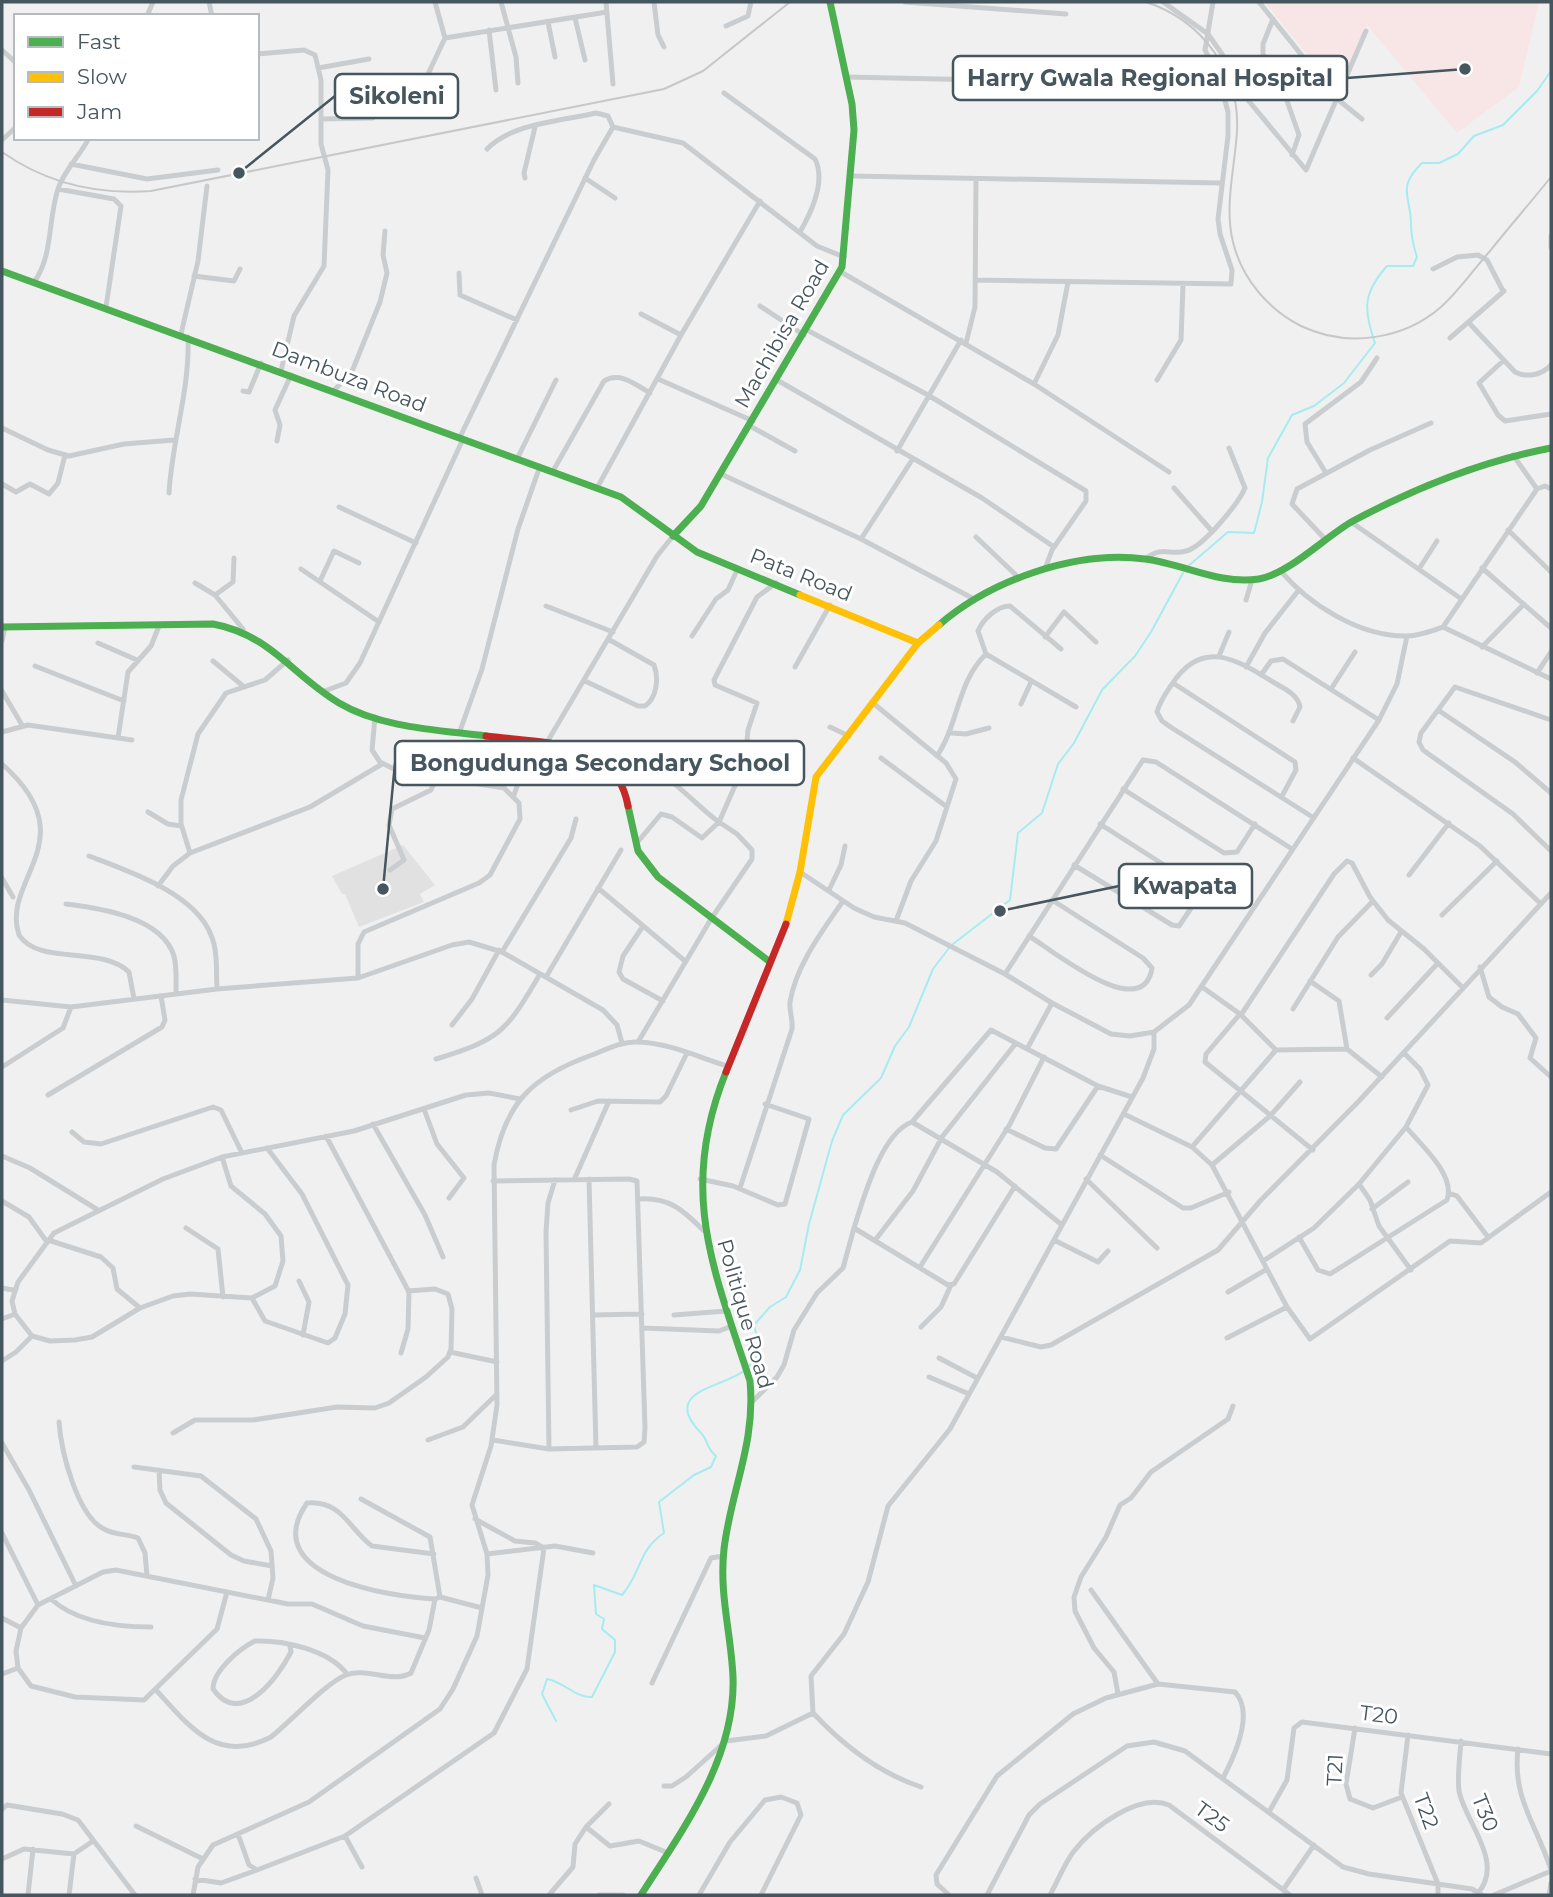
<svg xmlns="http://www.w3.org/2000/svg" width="1553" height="1897" viewBox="0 0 1553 1897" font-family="Montserrat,sans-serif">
  <rect width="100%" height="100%" fill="#f1f0f0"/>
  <!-- education -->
  <path fill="#e2e1e2" d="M403 845 435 885 420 894 424 902 359 927 345 894H342L332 876Z"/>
  <!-- medical -->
  <path fill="#f8e6e7" d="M1265 2H1539L1519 87 1457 133 1367 25 1337 92Z"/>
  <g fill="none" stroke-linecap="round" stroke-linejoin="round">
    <!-- stream -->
    <path stroke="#a5ecf1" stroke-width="2" d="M1186 568 1228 532 1254 533 1262 502 1268 458 1292 415 1314 406 1344 383 1375 343C1363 309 1363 293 1387 266H1413L1417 257C1413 245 1411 237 1411 224 1411 196 1396 188 1422 163H1439L1458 154 1474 136 1503 125 1537 91 1551 71
      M953 944 1010 900 1018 833 1042 813 1058 764 1074 743 1102 690 1135 656 1151 632 1183 573
      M749 1366C762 1355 758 1340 754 1325L770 1307 786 1297 800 1270 809 1224 832 1141 843 1115 881 1078 895 1046 909 1027 933 969 949 948
      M556 1721 542 1694 547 1679C564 1682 576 1698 592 1697L615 1652V1640L602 1629 604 1619 596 1614 594 1585 622 1595C642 1572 638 1550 664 1533L659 1502 694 1475 711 1467 716 1456C707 1450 708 1440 701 1433 659 1390 724 1388 745 1370"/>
    <!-- street -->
    <path stroke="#c9cdcf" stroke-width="5" d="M209 2 212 16
      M501 2 516 57 518 83
      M606 2 613 84
      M654 2 658 35 664 47
      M905 2 1066 14
      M1163 2 1208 34 1222 54 1238 88 1306 170 1366 31
      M1259 2 1336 98 1362 119
      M147 16 153 2
      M575 18 585 60
      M1273 19 1263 44V54L1286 98 1299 135 1292 155
      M548 22 555 57
      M726 26 748 16 751 2
      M489 30 496 90
      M445 38 607 12
      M2 50 16 63
      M257 54 304 50 315 55 321 80V144L328 170 324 266 294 316 281 371
      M318 68 369 59
      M847 77 1221 85
      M420 91 445 38 435 2
      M724 93 815 159C826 181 811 213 800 232
      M321 119 373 118
      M2 140 16 127
      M487 149C512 123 561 121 596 113L608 116 613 127
      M71 164 147 179 218 170
      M851 176 1221 183
      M525 178 524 173 535 127
      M585 178 615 198
      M58 189 114 199 121 206 106 307
      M1551 236V247
      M1433 269 1457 257 1478 255 1487 260 1503 291
      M841 272 1034 384 1169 472
      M459 273 460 295 517 320
      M194 276 234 281 240 269
      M975 280 1231 284 1232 270 1220 234 1218 219 1228 136V112L1219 78 1205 50 1213 2
      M34 282C53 257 48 219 58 189 64 170 80 156 89 138
      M760 306 804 335
      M641 314 681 335
      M1470 324 1515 372C1527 378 1542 375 1551 365
      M807 330 928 395 1086 491V501L1052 550 1045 569
      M181 334 198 261 207 186
      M1450 338 1504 291
      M966 343 975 307 976 179
      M1504 360 1479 383 1498 415 1505 421 1551 414
      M658 379 753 421
      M777 380 982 498 1054 547
      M1157 380 1181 340 1183 285
      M1034 384 1058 335 1068 282
      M243 391 249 392 261 363
      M333 391 351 374 380 302 387 273 383 255 385 231
      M750 426 795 451
      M2 428 48 450 69 456 124 444 174 440
      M460 437 594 160 613 127 683 143 817 246 844 257
      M277 441 280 425 275 410 291 375
      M897 451 961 340
      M1513 455 1537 489
      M517 459 556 380
      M553 471 604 381C620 371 636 385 650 393
      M1326 473 1307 442 1305 424 1361 382 1377 358
      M721 474 861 539 974 599
      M2 484 16 492 30 484 49 494 58 483 65 455
      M597 488 681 335 760 201
      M1174 488 1211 530
      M169 493C172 440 190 390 188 337
      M339 507 416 543
      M1351 522 1460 598
      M1508 530 1551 572
      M976 537 1018 577
      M861 539 912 460
      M1325 539 1292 504 1297 489 1370 450 1431 423
      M1145 559C1164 545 1168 556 1186 551 1203 547 1238 504 1245 488L1229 448
      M1482 568 1551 628
      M301 569 379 622
      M1419 569 1437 541
      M1280 570C1308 604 1360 637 1407 636 1419 636 1432 631 1443 627L1537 489 1545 486 1551 489
      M320 581 334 551 359 563
      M195 583 215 595 243 629
      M215 595 233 582 234 558
      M1246 600 1252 580
      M546 606 613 632
      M1443 627 1551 679
      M692 636 716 599 728 590 738 568
      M1045 637 1064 612 1096 642
      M2 641 5 627
      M98 643 137 660
      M1482 647 1524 604
      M986 654 1076 707
      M1219 656 1229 632
      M213 661 243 686
      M35 666 124 701
      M795 667 830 605
      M1246 667 1265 633 1298 591
      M1537 673 1551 652
      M1261 675 1271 661 1283 659 1379 720
      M585 681 638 706H645C657 698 659 678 654 665L608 639
      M1173 683 1295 762 1296 770 1282 796
      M1331 689 1355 652
      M2 691 22 725
      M322 692 346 683 360 663 463 439
      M873 703 946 763 956 779 936 841 911 881 896 921
      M1021 704 1031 682
      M1438 710 1515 762 1551 793
      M1551 720 1455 687 1421 733 1419 742 1423 750 1513 814 1551 851
      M1293 721 1300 707C1298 694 1283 688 1273 682 1236 659 1202 638 1172 684 1166 693 1160 701 1157 712L1162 721 1172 728 1314 818
      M830 727 849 736
      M460 731 482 669 518 529 540 466
      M2 732 28 725 132 740
      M951 733 966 734 989 728
      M118 738 128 672 151 646 159 626
      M546 744 657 556 673 536
      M700 752 736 783
      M937 756C959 723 957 682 986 654L978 631C983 619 997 606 1010 606L1061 649
      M881 758 947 807
      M1353 758 1480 846 1540 903
      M745 763 788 774
      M2 764C88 840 0 879 19 935 39 966 101 945 129 972L134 999
      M623 784 633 764C664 765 693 804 719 822L702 838 672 817 661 814 636 844
      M1123 789 1224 853 1237 852 1255 824
      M514 795 523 769 541 771
      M148 812 168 824 181 826
      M190 853 181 824V800L198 734 226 693 265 680 288 660
      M89 856C128 871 195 893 211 935 218 951 216 972 217 989
      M1074 865 1172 925 1179 926 1200 895 1197 886 1100 824
      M390 870 404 860 389 825 392 809 431 790 437 777
      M800 872 854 908 874 917 905 923 1005 974 1052 1003 1111 1034 1130 1036 1154 1032 1189 1005 1379 720 1397 684 1407 636
      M1409 875 1449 823
      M2 878 13 897
      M158 886 173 866 190 853 310 807 382 764
      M598 888 685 961
      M829 890 841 865 845 846
      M66 904C99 908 162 917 174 956 177 967 176 982 176 994
      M1442 915 1497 861
      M643 926 623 956 619 972 623 979 663 1001
      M1029 936C1052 950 1143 1025 1152 968L1143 958 1052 900
      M502 952 571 838 576 819
      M1480 967 1489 997 1502 1007 1518 1014 1536 1038 1530 1058 1551 1077
      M1005 974 1143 760 1156 762 1292 849
      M1371 975 1382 964 1401 932
      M546 977 621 850
      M358 978V944L364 932 479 883 490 875 520 819 519 803 504 788 398 771 380 762 372 750 375 717
      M1310 981 1339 1001 1347 1049
      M1202 987 1240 1014 1276 1050 1347 1049 1382 1077
      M2 1000 71 1007 217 989 358 978 452 945 469 942 502 952 603 1010 617 1025 622 1043
      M1293 1009 1338 937 1373 901
      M1240 1014 1206 1054 1205 1062 1313 1150
      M1241 1015 1334 874 1347 861 1352 863 1370 897 1388 920 1424 949 1463 988
      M1387 1018 1438 963
      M452 1025 472 999 499 950
      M638 1042 711 919 752 859V850L737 834 719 822 745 763 748 730 757 703 715 685 714 680 757 597 776 583
      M1027 1049 1052 1003
      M436 1059C501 1039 506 1032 540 974
      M2 1067 63 1028 71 1007
      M48 1095 162 1027 165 1020 161 996
      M424 1109 437 1144 464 1178 449 1198
      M571 1110 598 1101 660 1102 666 1096 687 1053
      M1124 1114 1192 1147 1212 1165 1287 1307 1310 1339 1450 1241 1481 1243 1551 1192
      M912 1122C881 1133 863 1200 854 1228L948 1285 954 1284 1015 1186
      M373 1124 425 1215 443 1257
      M1006 1129 1045 1148 1056 1149 1098 1086
      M72 1132 84 1142 101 1144 213 1107 221 1110 242 1153
      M326 1136 409 1292 408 1329 401 1353
      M1192 1147 1276 1050
      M1100 1155 1183 1208H1191L1229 1192
      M2 1156 30 1168 98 1210
      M222 1157 231 1186 265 1214 281 1236 283 1261 275 1286 252 1298 190 1294 173 1296 140 1308 92 1337 75 1340 50 1341 32 1336 15 1314 12 1301 18 1282 54 1233 163 1179 222 1157 354 1131 466 1095 489 1093 520 1099
      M1212 1165 1270 1116 1300 1082
      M589 1179 596 1448
      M700 1179 733 1186 778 1205 785 1204 809 1119 765 1104
      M1086 1179 1157 1248
      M574 1180 609 1101
      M1359 1184 1370 1200 1379 1226 1411 1270
      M740 1188 792 1029C793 1019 789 1011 790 1002 796 965 823 930 843 901
      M1449 1193 1457 1196 1488 1237
      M639 1199C669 1197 683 1210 703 1230
      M2 1201 29 1217 47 1242
      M1372 1209 1408 1182
      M1062 1225 997 1172 912 1122 991 1030 1098 1086 1132 1097
      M186 1228 218 1249 223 1297
      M1299 1237 1318 1270 1330 1274 1447 1200C1456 1175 1421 1145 1406 1127
      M876 1239 913 1191 942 1137 1016 1043
      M48 1240 101 1257 113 1268 117 1289 140 1308
      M1054 1240 1098 1262 1108 1251
      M1263 1261 1314 1228 1359 1184 1406 1127 1428 1085 1420 1069 1404 1053
      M920 1267 1010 1124 1044 1057
      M299 1281 309 1302 303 1335
      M2 1288 13 1290
      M1228 1292 1267 1269
      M252 1298 265 1321 328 1343 335 1338 345 1314 348 1285 302 1194 267 1148
      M594 1315 642 1314
      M674 1315 726 1311
      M2 1319 15 1314
      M921 1327 941 1307 951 1285
      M642 1328 719 1331 732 1326
      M1001 1337 1041 1347 1051 1345 1218 1250 1261 1200 1358 1102 1551 893
      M1227 1338 1287 1307
      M450 1352 497 1362
      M939 1358 977 1378
      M2 1361 16 1352 32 1336
      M929 1377 969 1394
      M753 1401 777 1377 784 1365 794 1330 817 1293 843 1268 854 1228
      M59 1422C61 1450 77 1518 106 1530 116 1535 128 1534 138 1538L145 1553 147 1576
      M173 1433 195 1420H253L337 1407 375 1408 389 1403 426 1377 448 1357 451 1349 452 1309 448 1294 435 1289 408 1291
      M428 1440 463 1427 497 1394
      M493 1440 549 1449 637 1447 644 1442 645 1428 637 1181 629 1179 493 1181
      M2 1443 29 1490 76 1586
      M549 1449 546 1232 548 1203 555 1180
      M134 1467 201 1476 256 1519 271 1551 273 1578 268 1600
      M159 1470 160 1490 166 1503 231 1555 244 1561 272 1566
      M361 1499 430 1537 440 1597
      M2 1533 38 1605
      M434 1554 372 1546C349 1529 342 1500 307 1503 256 1577 391 1597 435 1599
      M487 1554 555 1546 593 1553
      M1091 1590 1158 1684
      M227 1592 217 1629 144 1700 75 1697 31 1686 18 1668 16 1651 21 1628 38 1605 103 1572 116 1570 288 1604H312L363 1626 425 1638
      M51 1599C77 1623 118 1627 151 1627
      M2 1618 21 1628
      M290 1647 291 1652C277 1679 240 1728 213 1689 213 1671 239 1649 255 1641 284 1640 329 1650 347 1674
      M2 1674 18 1668
      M652 1683 711 1558 723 1556
      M156 1690C189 1726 217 1765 271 1737 290 1722 327 1682 346 1675 367 1667 392 1684 411 1673L429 1630 435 1599 440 1597 482 1608
      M1118 1694 1114 1672 1094 1648 1075 1611 1074 1597 1081 1577 1106 1537 1120 1505 1131 1498 1151 1472 1228 1419 1233 1406
      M813 1713C842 1744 879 1773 921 1787
      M1355 1728 1346 1784 1350 1799 1373 1808 1402 1797
      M1408 1735 1401 1793 1438 1884V1895
      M1461 1741C1460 1757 1457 1775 1459 1791 1465 1822 1505 1862 1478 1893
      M1518 1749C1512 1799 1537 1825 1551 1870
      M664 1786H672L686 1777 726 1741 766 1736 813 1713 811 1676 844 1634 868 1582 888 1506 950 1429 1143 1078 1154 1049V1032
      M2 1809 7 1805 62 1814 78 1820 135 1895
      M1269 1812 1287 1780 1294 1728 1302 1722 1551 1754
      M136 1826 201 1858
      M586 1827 609 1804
      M238 1834 249 1865 257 1870 345 1836 494 1733 527 1669 544 1548 535 1543 515 1541 475 1519
      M345 1836 362 1867
      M2 1859 24 1849 74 1854
      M476 1878 482 1895
      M195 1879 221 1883 257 1870
      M1283 1890 1314 1845
      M28 1895 33 1849
      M69 1895 74 1854 93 1841
      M193 1895 198 1867 213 1845 309 1802 440 1709 453 1689 477 1636 488 1575 487 1554 472 1505 491 1446 497 1405 494 1165C505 1102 533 1076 592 1055 607 1049 622 1041 638 1042 669 1043 698 1057 727 1066
      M549 1895 573 1867 575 1844 586 1827 610 1846 639 1841 668 1853
      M599 1895H623
      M699 1895 730 1842 765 1800 781 1797 797 1803 801 1815 761 1895
      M949 1895 937 1884 936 1875 997 1776 1073 1714 1106 1698 1158 1684 1235 1692C1255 1713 1234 1757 1223 1778
      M987 1895 1029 1815 1040 1804 1127 1746 1154 1742 1185 1751 1343 1867 1369 1874 1472 1889 1482 1895
      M1050 1895C1058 1881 1064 1864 1074 1851 1092 1828 1139 1792 1169 1805L1290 1895
      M1494 1895 1551 1871
      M1549 1895 1551 1883"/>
    <!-- fast -->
    <path stroke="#4caf50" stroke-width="7" d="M2 271 621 497 697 552 800 595
      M673 536 701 506 842 267 854 130 852 104 830 2
      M939 625C991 580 1076 550 1145 559 1184 564 1219 585 1259 579 1289 574 1326 536 1353 521 1415 488 1483 461 1551 448
      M2 627 213 624C271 635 292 675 339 703 381 728 439 730 486 736
      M628 806 638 851 658 877 770 962
      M641 1895C683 1829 736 1758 733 1677 731 1632 719 1595 724 1549 731 1490 756 1443 750 1381 713 1268 678 1190 726 1072"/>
    <!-- slow -->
    <path stroke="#ffc107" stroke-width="7" d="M800 595 918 643
      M786 924 800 872 816 777 918 643 939 625"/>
    <!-- jam -->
    <path stroke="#c62828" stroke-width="7" d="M486 736C540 743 616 738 628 806
      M726 1072 786 924"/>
    <!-- rail -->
    <path stroke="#c5c7c9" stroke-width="2" d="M1146 2C1201 20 1240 71 1237 131 1235 167 1224 206 1233 242 1242 279 1268 309 1301 326 1347 348 1403 340 1441 307 1459 291 1474 269 1490 251 1510 226 1531 202 1551 177
      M2 152C46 183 97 195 151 191L664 89 703 71 790 2"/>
  </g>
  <g text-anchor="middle" stroke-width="6" stroke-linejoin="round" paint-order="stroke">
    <!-- street labels -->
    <g font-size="21" fill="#46565e" stroke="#fff">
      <text transform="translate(782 334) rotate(-60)" y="7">Machibisa Road</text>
      <text transform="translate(349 377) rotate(21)" y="7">Dambuza Road</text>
      <text transform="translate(801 575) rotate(22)" y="7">Pata Road</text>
      <text transform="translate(745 1314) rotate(74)" y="7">Politique Road</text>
      <text transform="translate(1379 1715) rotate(7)" y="7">T20</text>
      <text transform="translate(1335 1770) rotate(-87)" y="7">T21</text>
      <text transform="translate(1426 1811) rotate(70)" y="7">T22</text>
      <text transform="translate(1485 1813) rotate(68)" y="7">T30</text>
      <text transform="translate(1212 1817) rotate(36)" y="7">T25</text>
    </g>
  </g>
  <!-- callouts -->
  <path fill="none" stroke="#46565e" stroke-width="2.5" d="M1465 69L1347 78M239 173L335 96M383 889L395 763M1000 911L1119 886"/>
  <g fill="#46565e" stroke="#fff" stroke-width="2.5">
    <circle cx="1465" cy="69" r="7"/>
    <circle cx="239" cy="173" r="7"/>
    <circle cx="383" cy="889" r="7"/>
    <circle cx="1000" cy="911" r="7"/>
  </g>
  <g fill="#fff" stroke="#46565e" stroke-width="2.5">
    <rect x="953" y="56" width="394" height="44" rx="7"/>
    <rect x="335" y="74" width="123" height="44" rx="7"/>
    <rect x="395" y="741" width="409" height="44" rx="7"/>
    <rect x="1119" y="864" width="133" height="44" rx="7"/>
  </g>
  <g font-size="23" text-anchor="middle" font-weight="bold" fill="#46565e">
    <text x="1150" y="86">Harry Gwala Regional Hospital</text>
    <text x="397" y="104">Sikoleni</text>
    <text x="600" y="771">Bongudunga Secondary School</text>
    <text x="1185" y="894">Kwapata</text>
  </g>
  <!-- border -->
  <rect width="1553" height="1897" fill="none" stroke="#46565e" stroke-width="7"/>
  <!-- legend -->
  <rect x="14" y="14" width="245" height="126" fill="#ffffff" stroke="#b5bbbf" stroke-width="2"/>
  <rect x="28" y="37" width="35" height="10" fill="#4caf50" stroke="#b5bbbf" stroke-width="2"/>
  <text x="77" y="49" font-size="21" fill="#46565e">Fast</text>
  <rect x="28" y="72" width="35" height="10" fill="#ffc107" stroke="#b5bbbf" stroke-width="2"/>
  <text x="77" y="84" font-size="21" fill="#46565e">Slow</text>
  <rect x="28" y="107" width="35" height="10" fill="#c62828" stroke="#b5bbbf" stroke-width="2"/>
  <text x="77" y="119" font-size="21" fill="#46565e">Jam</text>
</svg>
